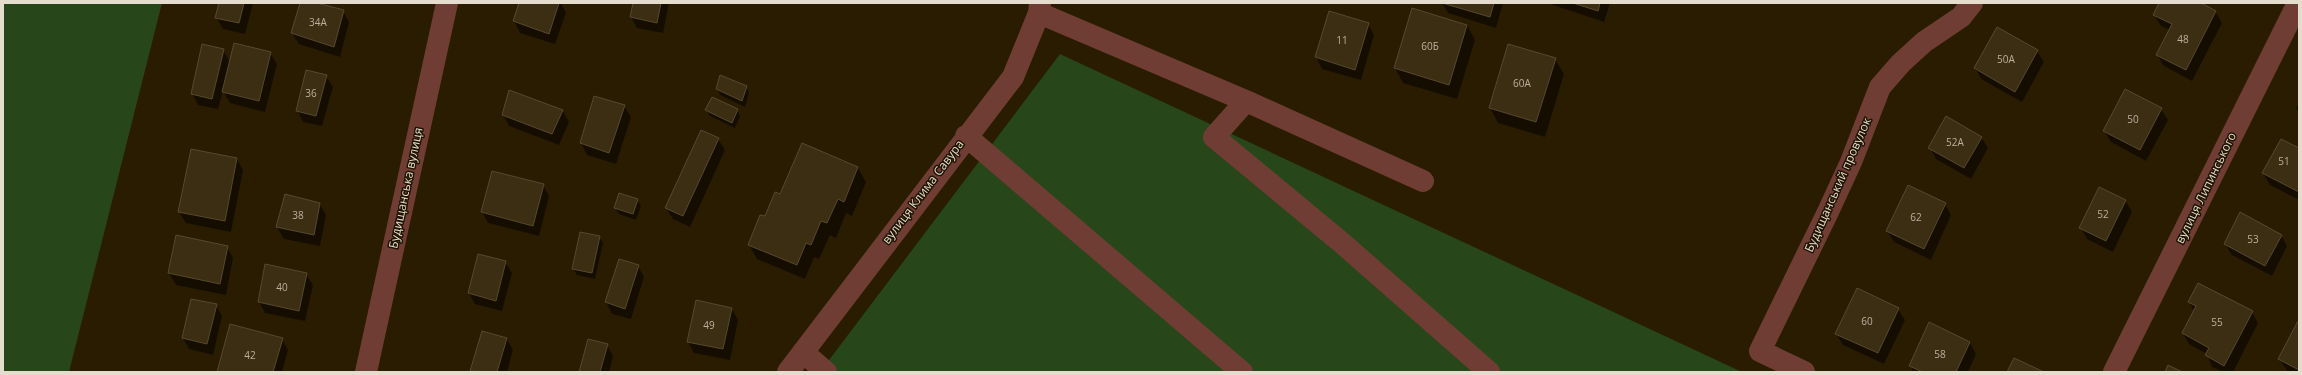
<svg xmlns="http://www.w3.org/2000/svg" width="2302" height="375" viewBox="0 0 2302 375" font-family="'Open Sans',sans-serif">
  <rect width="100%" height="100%" fill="#291c01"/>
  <!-- green -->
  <path fill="#27461a" d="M3 3H162L69 372H3Z
    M1060 54 1742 372H820Z"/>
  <!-- shadow -->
  <path fill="#0007" d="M220 3H253L245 34 223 29 217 18Z
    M301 3H313L343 11 349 22 340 57 299 44 292 33Z
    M520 3H561L566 13 555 44 520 33 514 21Z
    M634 3H669L663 33 637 28 631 17Z
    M1442 3H1503L1496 28 1448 13Z
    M1547 3H1610L1604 22Z
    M2160 3H2199L2215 11 2222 23 2192 81 2164 66 2157 55 2170 30 2161 26 2154 15Z
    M1329 12 1368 24 1374 35 1361 80 1322 69 1316 57Z
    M1467 25 1475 40 1457 99 1403 83 1395 68Z
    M1997 29 2037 51 2044 62 2022 102 1981 79 1975 68Z
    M223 50 230 62 270 53 277 64 265 112 230 103 223 91 218 109 198 105 192 93Z
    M1555 59 1564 74 1545 137 1498 123 1490 108Z
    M326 76 333 87 322 126 303 122 297 110Z
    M746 87 749 93 745 107 720 95 717 89Z
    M595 97 624 106 631 117 616 164 587 155 581 143Z
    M2299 103V112L2296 108Z
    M2161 109 2168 120 2146 161 2111 142 2104 131Z
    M706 110H737L740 116 735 128 710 116Z
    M563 111 569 122 559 145 509 126 503 115Z
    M1981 137 1988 148 1971 179 1936 159 1930 148Z
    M718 139 725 150 690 227 673 219 666 208Z
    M2299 149V200L2270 185 2263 173Z
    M237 159 243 170 231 232 186 223 179 212Z
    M858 168 866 182 852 216 846 213 836 238 830 235 819 259 814 257 805 279 757 259 749 245 781 195Z
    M543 185 549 196 539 236 488 223 482 212Z
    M286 195 319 203 326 215 320 246 284 239 277 227Z
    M637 200 641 206 636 220 619 214 615 208Z
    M2125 200 2132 212 2113 252 2087 239 2081 228Z
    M1945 204 1951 215 1931 260 1894 242 1887 231Z
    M2281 235 2287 246 2272 276 2232 255 2225 244Z
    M177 237 227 247 233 258 226 295 176 285 169 273Z
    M599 237 603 243 595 279 577 275 573 269Z
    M619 260 638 266 644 277 631 319 612 314 606 302Z
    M505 262 512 273 502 311 475 304 469 293Z
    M266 265 306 274 313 285 305 321 265 313 259 302Z
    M2189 302 2252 312 2258 323 2233 372H2223L2212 367 2207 354 2189 344 2183 333 2194 311Z
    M216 305 222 316 213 355 189 349 183 338Z
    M732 309 738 320 730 360 694 353 688 342Z
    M1898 309 1905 320 1884 364 1843 345 1836 334Z
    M2299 323V372H2288L2279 359Z
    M1930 324 1970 343 1976 354 1968 372H1914L1910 366Z
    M482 332 507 339 513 350 507 372H471Z
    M282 339 288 350 282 372H218Z
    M607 345 613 356 609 372H580Z"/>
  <!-- building -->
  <path fill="#3c2e13" stroke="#57492d" d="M219 3H244L239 23 215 18Z
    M300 3H317L344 10 334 47 291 33Z
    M519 3H559L549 34 513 21Z
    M633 3H661L657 23 630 17Z
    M1442 3H1494L1490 17Z
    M1573 3H1600L1598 11Z
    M2159 3H2201L2216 11 2186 70 2156 55 2172 24 2153 15Z
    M1412 8 1467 25 1449 85 1394 68Z
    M1329 11 1369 23 1355 70 1315 57Z
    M1997 27 2038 50 2015 92 1974 68Z
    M234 43 271 52 259 101 222 92Z
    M202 44 224 49 212 99 191 94Z
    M1508 44 1556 58 1536 122 1489 108Z
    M306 70 327 75 316 116 296 111Z
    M720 75 747 86 742 101 716 89Z
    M2125 89 2162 108 2140 150 2103 131Z
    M509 90 563 110 552 134 502 115Z
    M594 96 625 105 609 153 580 143Z
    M712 97 738 109 732 123 705 110Z
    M1946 116 1982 137 1964 168 1928 148Z
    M701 130 719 138 683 216 665 208Z
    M2281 139 2299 148V192L2262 173Z
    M802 143 858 167 844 202 838 199 827 223 821 221 811 245 806 243 797 265 748 245 760 215 765 216 775 192 780 194Z
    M191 149 237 158 225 221 178 212Z
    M492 171 544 184 533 226 481 212Z
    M1908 185 1946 203 1924 249 1886 231Z
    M2099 187 2126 200 2106 241 2079 228Z
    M619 193 638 199 633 214 614 208Z
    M285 194 320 203 314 235 276 227Z
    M2240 212 2282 235 2265 266 2224 244Z
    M580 232 600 236 592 273 572 269Z
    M176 235 228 246 220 284 168 273Z
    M478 254 506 261 496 301 468 293Z
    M619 259 639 265 625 309 605 302Z
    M265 264 307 273 299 311 258 302Z
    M2198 283 2253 311 2224 366 2205 355 2209 348 2182 333 2196 306 2188 302Z
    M1857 288 1899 308 1878 353 1835 334Z
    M191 299 217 304 207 344 182 338Z
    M696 300 732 308 723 349 687 342Z
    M2298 321H2299V370L2278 359Z
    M1929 322 1970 342 1956 372H1923L1909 366Z
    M230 324 283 338 273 372H217Z
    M482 331 507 338 497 372 470 371Z
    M588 339 608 344 600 372H579Z
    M2014 358 2044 372H2007Z
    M2168 365 2182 372H2165Z"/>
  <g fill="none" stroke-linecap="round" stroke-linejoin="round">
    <!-- minor -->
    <path stroke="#6f3d33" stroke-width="22" d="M1039 13 1246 101 1423 181
      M1246 101 1214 137 1342 243 1489 372
      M966 136 1242 372
      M803 352 826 372
      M366 372 447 3
      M788 372 1013 77 1039 13 1040 3
      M1804 372 1760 351 1827 214 1851 162 1880 87 1901 63 1924 42 1961 17 1972 3
      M2114 372 2298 3"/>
  </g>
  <g text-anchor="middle" stroke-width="3" stroke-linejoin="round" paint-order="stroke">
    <!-- number labels -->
    <g font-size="10" fill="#bab09e">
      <text x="318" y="26">34А</text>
      <text x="2183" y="43">48</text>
      <text x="1342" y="44">11</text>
      <text x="1430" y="50">60Б</text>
      <text x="2006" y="63">50А</text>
      <text x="1522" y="87">60А</text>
      <text x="311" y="97">36</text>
      <text x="2133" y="123">50</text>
      <text x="1955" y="146">52А</text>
      <text x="2284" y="165">51</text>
      <text x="2103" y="218">52</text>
      <text x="298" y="219">38</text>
      <text x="1916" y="221">62</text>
      <text x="2253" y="243">53</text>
      <text x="282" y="291">40</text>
      <text x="1867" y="325">60</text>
      <text x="2217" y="326">55</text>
      <text x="709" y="329">49</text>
      <text x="1940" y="358">58</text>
      <text x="250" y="359">42</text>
    </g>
    <!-- street labels -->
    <g font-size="12" fill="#e4dccc" stroke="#1f1300">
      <text transform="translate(1838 185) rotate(-66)" y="4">Будищанський провулок</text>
      <text transform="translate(406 188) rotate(-78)" y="4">Будищанська вулиця</text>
      <text transform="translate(2206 188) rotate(-64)" y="4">вулиця Липинського</text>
      <text transform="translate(923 192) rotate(-53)" y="4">вулиця Клима Савура</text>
    </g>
  </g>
  <!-- border -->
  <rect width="2302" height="375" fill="none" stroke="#e4dccc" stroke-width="8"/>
</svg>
